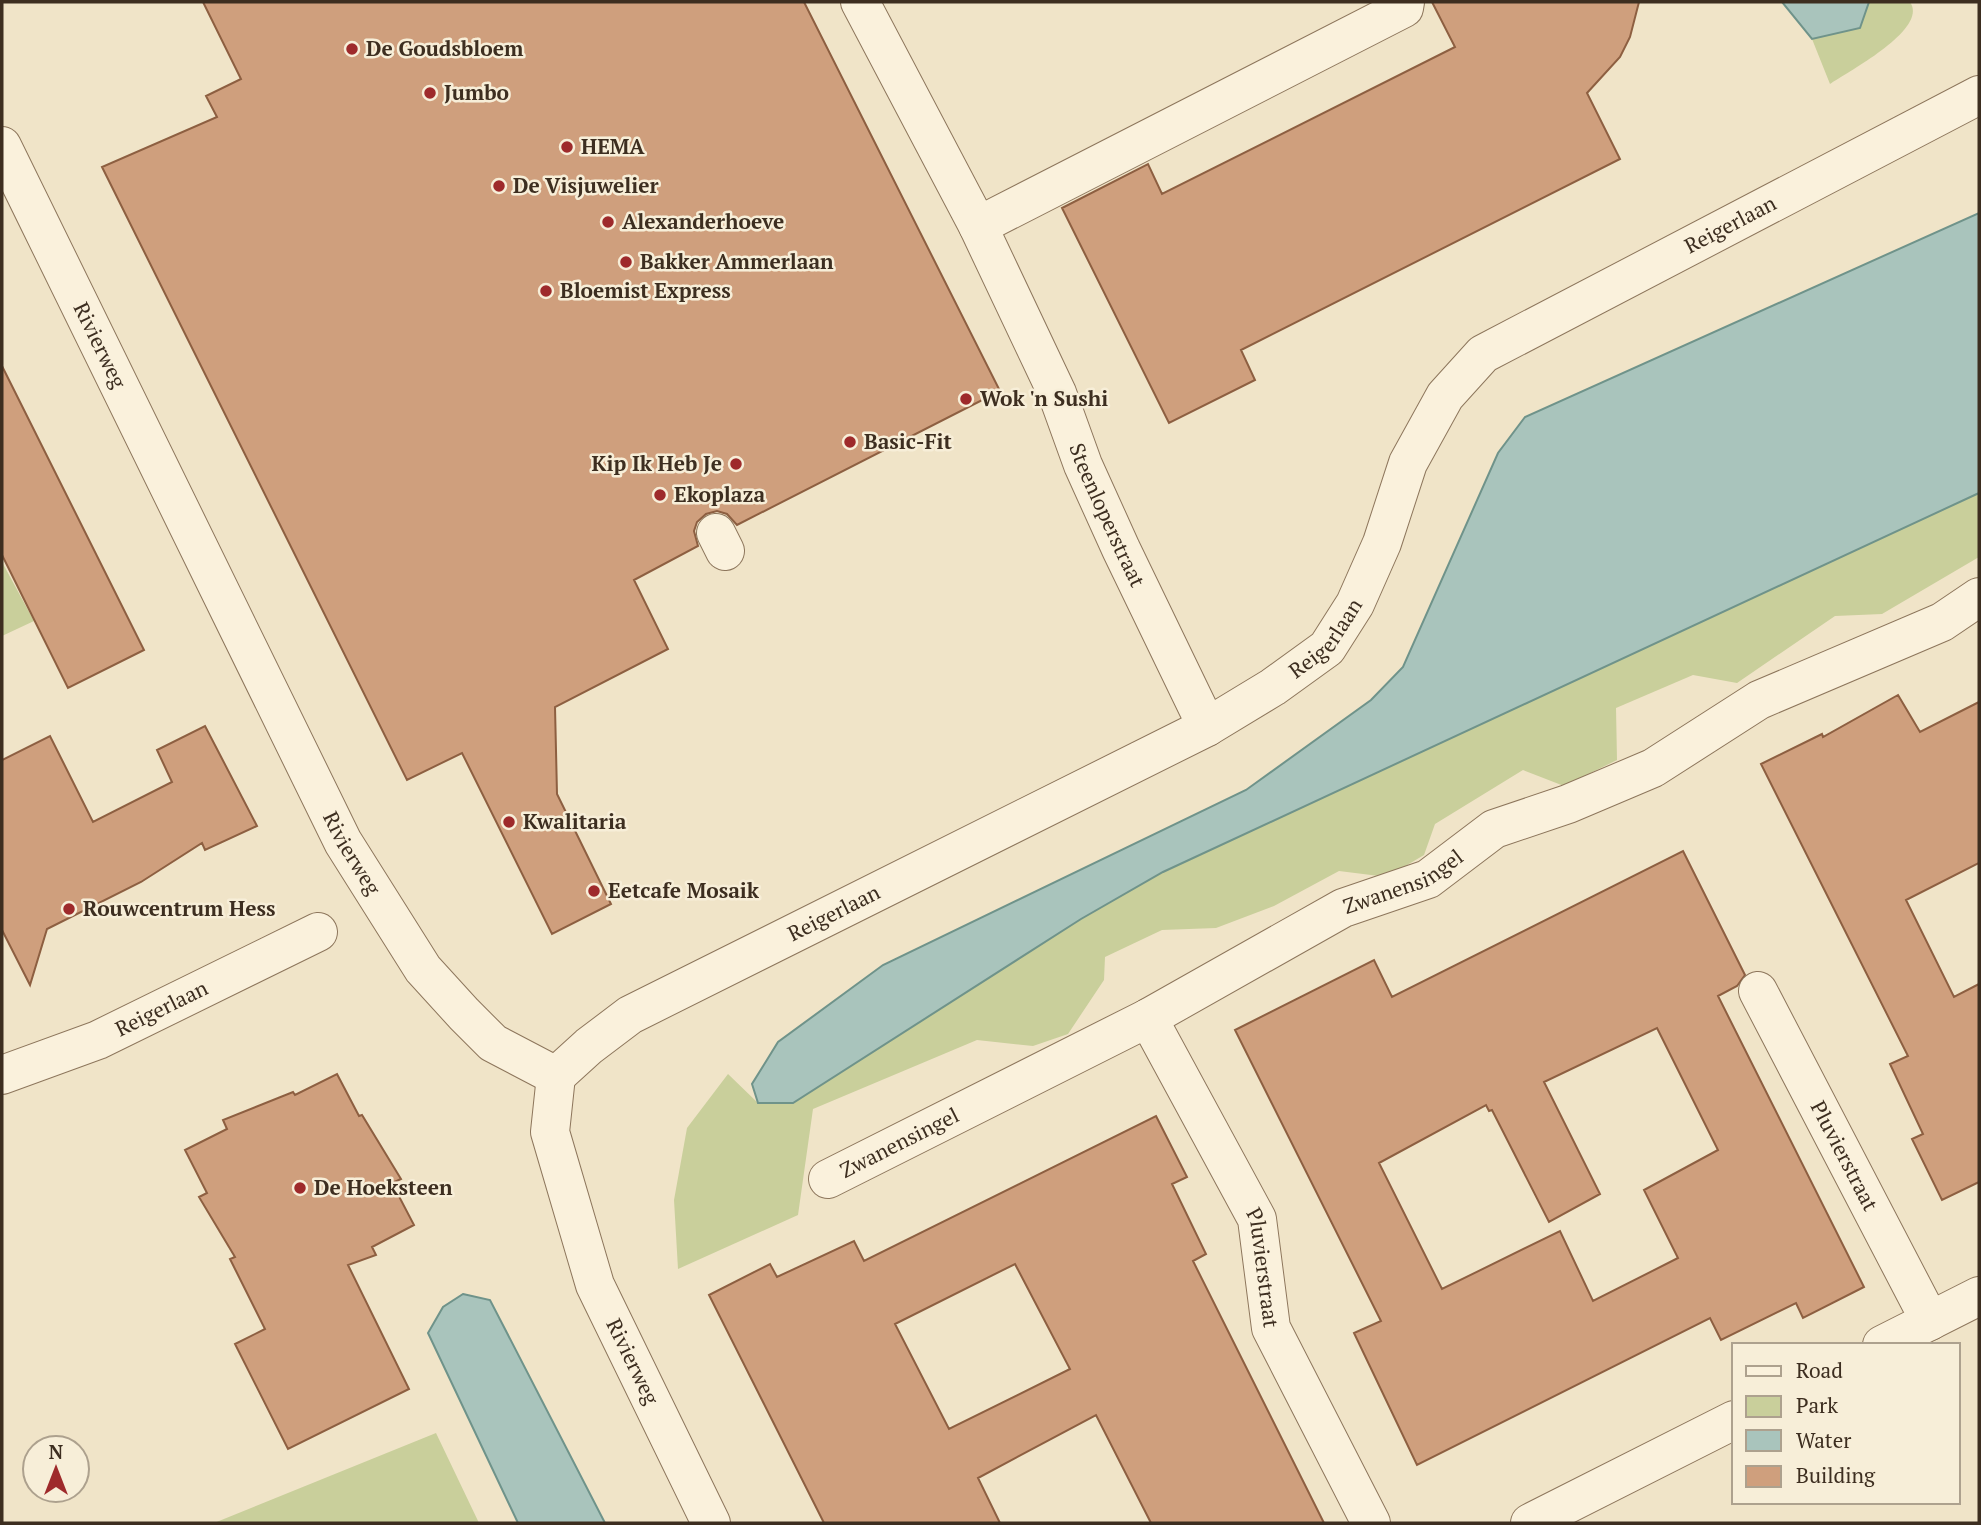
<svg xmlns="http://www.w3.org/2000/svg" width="1981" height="1525" viewBox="0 0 1981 1525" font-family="'PT Serif',serif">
  <rect width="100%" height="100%" fill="#f0e4c8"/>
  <!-- green -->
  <path fill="#c9cf9b" d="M1869 2H1910C1929 29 1849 71 1830 84L1812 39 1860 28Z
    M1979 493V557L1882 614 1835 616 1737 683 1693 675 1616 708 1617 760 1564 786 1523 770 1435 824 1424 855 1387 877 1339 871 1274 906 1216 928 1162 930 1105 957 1104 980 1068 1034 1033 1046 977 1040 813 1109 798 1215 678 1269 674 1200 687 1128 728 1074 758 1103 1163 872Z
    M2 562 34 621 2 636Z
    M436 1433 479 1523H214Z"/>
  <!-- water -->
  <path fill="#a9c4bc" stroke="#6f938a" stroke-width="2" d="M1782 2H1869L1860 28 1812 39Z
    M1979 213V493L1163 872 1081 919 793 1103H758L752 1084 778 1042 883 965 1246 790 1371 700 1403 667 1498 453 1525 417Z
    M463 1294 490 1300 605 1523H518L428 1333 443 1307Z"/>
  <!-- building -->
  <path fill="#cf9f7d" stroke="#8d5f41" stroke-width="2" fill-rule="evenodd" d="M203 2H804L1000 391 737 525 727 514 717 511 706 514 697 522 694 531 698 546 634 580 668 649 555 707 557 794 611 904 552 934 462 753 407 780 102 167 217 117 206 96 241 79Z
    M1432 2H1639L1630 37 1620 57 1587 93 1620 159 1241 350 1255 380 1169 423 1062 208 1148 164 1162 194 1455 47Z
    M2 366 144 650 68 688 2 555Z
    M1898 695 1920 732 1979 702V863L1906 900 1954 997 1979 984V1182L1942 1200 1912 1139 1923 1134 1890 1064 1908 1056 1761 764 1822 734 1823 737Z
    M205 726 257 826 205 850 202 843 141 882 47 929 30 985 2 930V760L50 736 93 822 172 782 157 750Z
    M1683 851 1745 975 1737 986 1718 996 1864 1287 1803 1318 1796 1303 1721 1340 1710 1318 1417 1465 1354 1333 1381 1321 1235 1030 1374 960 1392 997ZM1657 1028 1718 1150 1644 1190 1678 1258 1593 1301 1560 1231 1442 1289 1379 1163 1486 1105 1489 1111 1492 1110 1549 1222 1600 1194 1544 1082Z
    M337 1074 359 1116 362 1115 401 1179 392 1183 414 1225 372 1247 376 1255 348 1265 409 1389 288 1449 235 1344 265 1329 230 1259 235 1257 199 1197 207 1193 185 1150 227 1129 223 1120 293 1092 295 1095Z
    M1156 1116 1187 1177 1172 1184 1206 1254 1193 1261 1324 1523H1151L1096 1415 978 1478 1000 1523H824L709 1295 770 1264 777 1277 854 1241 864 1261ZM1015 1264 1070 1369 949 1429 895 1324Z"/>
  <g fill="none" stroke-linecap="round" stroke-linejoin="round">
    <!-- minor casing -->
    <g stroke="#8d765c" stroke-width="40">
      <g id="minor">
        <path id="s1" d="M860 2 978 226 1057 393 1083 465 1121 549 1207 727"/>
        <path id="s2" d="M2 146 343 842 423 969 464 1014 493 1043 556 1076"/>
        <path d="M978 226 1404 8 1405 2"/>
        <path d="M716 533 725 551"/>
        <path id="s3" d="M1758 991 1930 1321"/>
        <path id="s4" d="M1148 1018 1257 1219 1271 1328 1371 1523"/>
        <path id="s5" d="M2 1075 98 1040 318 932"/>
        <path id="s6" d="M556 1076 589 1046 630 1015 1207 727 1273 687 1327 648 1355 604 1382 543 1408 463 1445 396 1483 354 1979 95"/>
        <path id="s7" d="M556 1076 550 1132 595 1285 711 1523"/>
        <path id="s8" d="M828 1179 1148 1018 1343 908 1428 879 1494 829 1568 804 1653 768 1759 700 1942 622 1979 597"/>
        <path d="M1882 1345 1979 1296"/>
        <path d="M1530 1523 1734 1420"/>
      </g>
    </g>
    <!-- minor -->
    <use href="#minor" stroke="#faf1dc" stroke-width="38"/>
  </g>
  <!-- markers -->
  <g fill="#9e2a2b" stroke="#f7eed8" stroke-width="2.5">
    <circle cx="352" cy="49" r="7"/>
    <circle cx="430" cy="93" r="7"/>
    <circle cx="567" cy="147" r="7"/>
    <circle cx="499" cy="186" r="7"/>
    <circle cx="608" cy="222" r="7"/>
    <circle cx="626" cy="262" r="7"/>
    <circle cx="546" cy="291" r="7"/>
    <circle cx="966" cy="399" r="7"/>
    <circle cx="850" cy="442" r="7"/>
    <circle cx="736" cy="464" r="7"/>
    <circle cx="660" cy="495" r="7"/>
    <circle cx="509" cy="822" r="7"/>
    <circle cx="594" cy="891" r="7"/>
    <circle cx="69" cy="909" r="7"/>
    <circle cx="300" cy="1188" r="7"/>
  </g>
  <g text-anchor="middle" stroke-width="5" stroke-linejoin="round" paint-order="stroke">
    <!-- poi labels -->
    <g font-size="21" font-weight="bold" fill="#3d2e20" stroke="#f7eed8" text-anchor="start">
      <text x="366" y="56">De Goudsbloem</text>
      <text x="444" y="100">Jumbo</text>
      <text x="581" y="154">HEMA</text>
      <text x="513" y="193">De Visjuwelier</text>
      <text x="622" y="229">Alexanderhoeve</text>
      <text x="640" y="269">Bakker Ammerlaan</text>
      <text x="560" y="298">Bloemist Express</text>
      <text x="980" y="406">Wok 'n Sushi</text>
      <text x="864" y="449">Basic-Fit</text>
      <text x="722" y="471" text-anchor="end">Kip Ik Heb Je</text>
      <text x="674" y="502">Ekoplaza</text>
      <text x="523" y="829">Kwalitaria</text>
      <text x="608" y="898">Eetcafe Mosaik</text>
      <text x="83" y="916">Rouwcentrum Hess</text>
      <text x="314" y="1195">De Hoeksteen</text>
    </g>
    <!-- street labels -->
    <g font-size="21" fill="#3d2e20" stroke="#f7eed8">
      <text dy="7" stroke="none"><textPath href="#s6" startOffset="1500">Reigerlaan</textPath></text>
      <text dy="7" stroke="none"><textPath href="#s2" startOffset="222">Rivierweg</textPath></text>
      <text dy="7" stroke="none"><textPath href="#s1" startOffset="570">Steenloperstraat</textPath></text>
      <text dy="7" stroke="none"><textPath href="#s6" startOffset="891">Reigerlaan</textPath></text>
      <text dy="7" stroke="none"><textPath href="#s2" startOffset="789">Rivierweg</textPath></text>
      <text dy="7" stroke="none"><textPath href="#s8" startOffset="648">Zwanensingel</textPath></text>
      <text dy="7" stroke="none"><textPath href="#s6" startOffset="324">Reigerlaan</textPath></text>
      <text dy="7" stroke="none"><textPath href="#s5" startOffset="173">Reigerlaan</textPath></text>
      <text dy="7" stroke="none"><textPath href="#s8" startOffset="80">Zwanensingel</textPath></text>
      <text dy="7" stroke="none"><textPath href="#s3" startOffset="186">Pluvierstraat</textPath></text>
      <text dy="7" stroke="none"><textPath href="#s4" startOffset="278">Pluvierstraat</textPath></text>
      <text dy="7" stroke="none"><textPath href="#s7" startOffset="301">Rivierweg</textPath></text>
    </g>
  </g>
  <!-- border -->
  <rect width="1981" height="1525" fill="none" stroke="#3d2e20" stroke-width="7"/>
  <!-- legend -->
  <rect x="1732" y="1343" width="228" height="161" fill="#f7eed8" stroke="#ada18e" stroke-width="2"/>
  <rect x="1746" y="1366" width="35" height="10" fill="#faf1dc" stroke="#ada18e" stroke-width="2"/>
  <text x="1796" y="1378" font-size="21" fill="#3d2e20">Road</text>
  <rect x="1746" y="1396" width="35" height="21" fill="#c9cf9b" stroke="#ada18e" stroke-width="2"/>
  <text x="1796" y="1413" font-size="21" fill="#3d2e20">Park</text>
  <rect x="1746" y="1430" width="35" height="21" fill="#a9c4bc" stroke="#ada18e" stroke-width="2"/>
  <text x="1796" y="1448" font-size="21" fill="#3d2e20">Water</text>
  <rect x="1746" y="1466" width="35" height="21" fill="#cf9f7d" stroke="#ada18e" stroke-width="2"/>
  <text x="1796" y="1483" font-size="21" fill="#3d2e20">Building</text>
  <!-- north arrow -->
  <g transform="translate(56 1469)"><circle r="33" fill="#f7eed8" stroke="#ada18e" stroke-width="2"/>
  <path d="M0-5L12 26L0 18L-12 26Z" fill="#9e2a2b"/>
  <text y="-10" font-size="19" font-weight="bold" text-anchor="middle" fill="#3d2e20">N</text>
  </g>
</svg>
